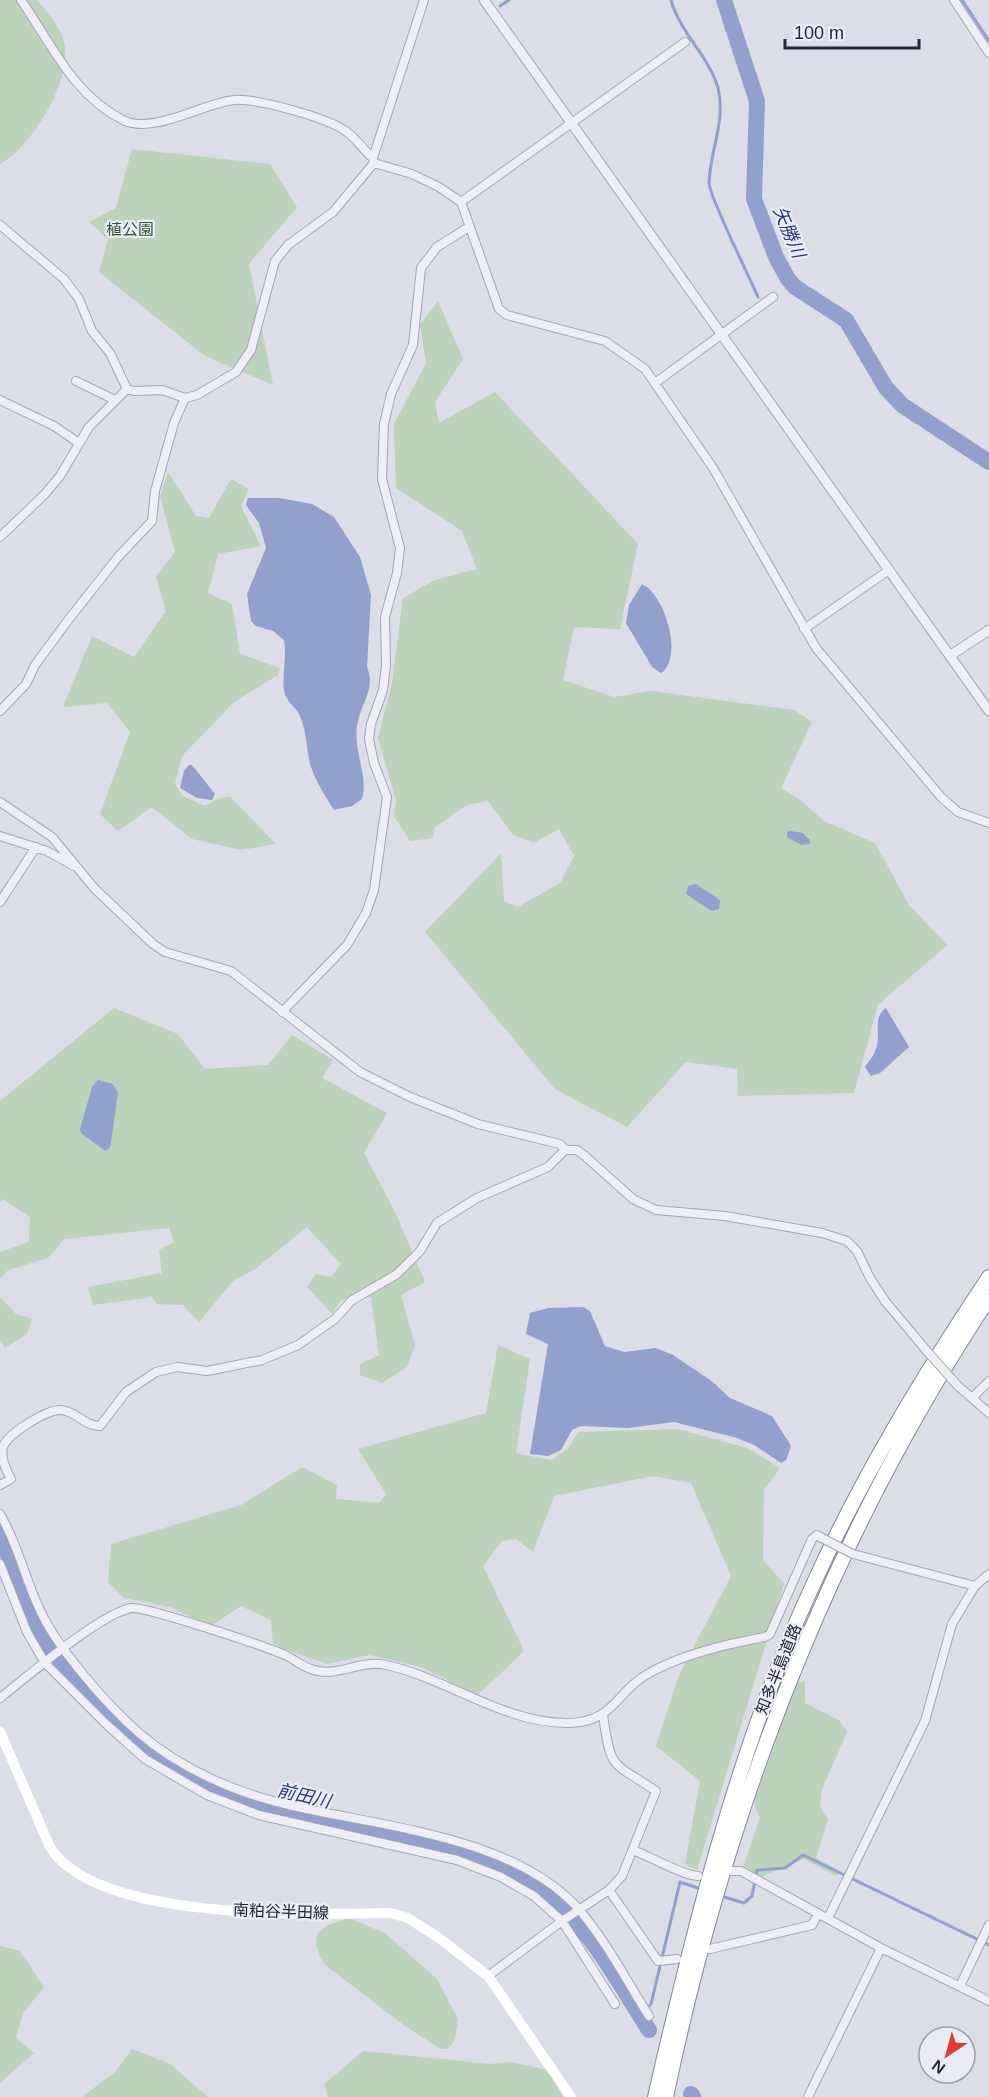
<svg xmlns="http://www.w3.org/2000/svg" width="989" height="2097" viewBox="0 0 989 2097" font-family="Helvetica,'Noto Sans JP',sans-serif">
  <rect width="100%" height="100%" fill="#dbdde7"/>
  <!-- green -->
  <path fill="#bbd2bb" d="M0 0H37C48 13 63 30 65 47 70 83 31 148 0 164Z
    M132 149 270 164 297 207 249 264 273 385 205 356 99 272 108 239 89 222 116 208Z
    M438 301 463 359 435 402 439 423 495 392 638 544 620 629 574 627 563 680 614 697 651 691 794 710 812 722 781 788 799 799 824 821 875 843 909 905 947 945 878 1005 854 1093 738 1096 737 1069 686 1062 627 1127 555 1089 425 932 501 853 504 901 518 907 560 883 574 856 559 829 534 843 513 835 488 801 467 805 435 827 433 838 410 841 394 816 396 800 378 738 392 683 403 598 435 580 477 569 462 531 396 488 394 424 426 363 420 325Z
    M168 472 196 516 209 518 231 479 249 489 241 506 261 546 218 554 208 593 232 604 240 654 280 668 278 675 234 702 182 756 175 784 183 796 205 806 219 798 230 797 276 844 241 850 192 839 152 807 118 831 100 814 130 732 107 703 63 707 92 636 134 657 166 611 156 576 175 552 160 496Z
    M114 1008 178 1034 205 1069 268 1065 292 1035 333 1060 322 1078 387 1113 364 1153 395 1212 425 1282 401 1295 415 1345 407 1367 382 1383 360 1375V1364L379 1355 371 1298 361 1290 340 1302 332 1314 307 1287 316 1274 331 1277 341 1264 307 1227 254 1270 233 1281 199 1322 183 1305 157 1304 152 1297 93 1305 88 1287 162 1273 159 1250 174 1242 169 1228 64 1239 48 1258 8 1270 0 1279V1252L29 1242 30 1217 3 1199 0 1202V1101Z
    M0 1297 16 1314 32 1319 27 1334 5 1348 0 1340Z
    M498 1345 530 1359 516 1453 551 1460 569 1448 578 1432 677 1429 747 1448 780 1468 764 1490 763 1560 784 1584 697 1870 685 1864 700 1781 656 1746 679 1675 731 1576 691 1483 653 1476 554 1496 533 1552 516 1539 502 1541 483 1566 524 1651 478 1695 421 1667 370 1655 327 1664 273 1645 271 1620 241 1606 211 1626 170 1607 124 1598 108 1582 111 1544 241 1505 302 1467 337 1485 336 1499 379 1503 386 1494 358 1449 486 1413Z
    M805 1681V1703L839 1720 847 1732 822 1789 820 1806 828 1820 816 1858 840 1871 837 1876 804 1859 761 1877 743 1868 760 1818 754 1803 796 1683Z
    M350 1918 386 1934 437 1979 458 2019 455 2039 448 2049H441L405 2026 324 1964C306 1932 321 1926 350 1918Z
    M0 1946 20 1951 44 1987 23 2013 16 2038 34 2053 0 2083Z
    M132 2049 170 2064 208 2097H82L115 2072Z
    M363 2051 490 2064 511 2062 548 2070 563 2097H328L324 2084Z"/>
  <!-- water -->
  <path fill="#91a0cc" d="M248 498H279L312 504 334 517 360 557 371 595 367 667C376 688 362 702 358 721 351 748 369 773 362 799L352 806 334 810C325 796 315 780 310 764 306 747 307 730 299 714 295 706 286 702 284 691 282 674 287 657 284 640L273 631 256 626 251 621 247 594 266 548 259 523 246 505Z
    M642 584C665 595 684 657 661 673L652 667 626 623 629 605Z
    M189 765H192L215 794 212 800 197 798 180 788 184 771Z
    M790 831 803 833 810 840V844L801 845 787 837V832Z
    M696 884 720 900 719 909 712 911 686 894 688 886Z
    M886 1008 909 1047 880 1073 871 1076 865 1067C870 1060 876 1053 877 1045 880 1033 873 1016 886 1008Z
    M98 1080 113 1084 118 1093 110 1148 105 1151 81 1133 80 1129 92 1087Z
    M583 1307 590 1311 605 1346 624 1352 656 1348 673 1355 713 1382 730 1398 772 1416 791 1446 786 1460 781 1463 754 1445 737 1438 674 1422 628 1428 581 1426 572 1430 561 1450 548 1456 530 1454 548 1344 526 1334 530 1313 548 1308Z"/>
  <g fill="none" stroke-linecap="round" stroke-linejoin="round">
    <!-- stream -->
    <path stroke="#91a0cc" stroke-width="3" d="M671 0C680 33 709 56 718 88 726 121 710 151 709 183 709 196 750 278 758 297
      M962 0 989 41
      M500 6 509 0
      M721 1896 744 1903 752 1896 757 1870 785 1868 803 1855 989 1945
      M648 2007 651 2004 680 1882 701 1889"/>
    <!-- river -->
    <path stroke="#91a0cc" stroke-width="16" d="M724 0 757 101 754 199 776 257 788 279 795 287 846 320 886 388 902 405 989 462
      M0 1534C13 1565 21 1598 37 1627 50 1651 71 1674 90 1695 182 1797 255 1804 381 1833 439 1847 498 1857 546 1894 591 1928 619 1984 649 2030
      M691 2094 693 2097"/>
    <!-- minor casing -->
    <g stroke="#a4a6b4" stroke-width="10">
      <path id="minor" d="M21 0C51 43 73 95 123 120 152 135 204 103 234 100 256 98 329 118 347 132 357 139 363 150 373 158
        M424 0 373 158 374 163 412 174 439 187 461 202 499 309 507 315 605 341 645 369 713 468 816 648 941 797 958 812 989 823
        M954 0 989 53
        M461 202 685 42
        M0 225 64 279 79 299 92 331 110 353 127 389
        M76 381 115 400
        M655 383 773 297
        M127 389 134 391 162 390 185 398 197 395 236 372 251 350 275 261 288 245 333 212 374 163
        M0 400 54 426 79 443
        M0 537 44 495 60 476 89 427 127 389
        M804 629 889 570
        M0 711 26 684 35 665 69 619 118 557 152 521 155 491 174 423 185 398
        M0 802 52 837 95 889 153 944 165 952 231 971 360 1072 410 1097 478 1124 560 1144 565 1150 548 1167 477 1198 437 1223 420 1251 397 1274 351 1301 335 1319 298 1345 262 1360 207 1371 177 1367 156 1372 126 1392 100 1426C84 1426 76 1411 61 1410 47 1409 7 1434 3 1447 0 1458 6 1470 11 1479L0 1485
        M0 836 47 851 74 866
        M0 902 36 847
        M282 1012 347 945 366 913 374 890 387 797 374 763 369 739 371 724 383 690 386 666 385 617 397 573 400 548 382 479 384 424 391 394 413 345 421 268 437 247 469 227
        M565 1150H577L585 1156 633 1199 656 1210 725 1216 822 1233 847 1241 857 1251 870 1278 885 1301 926 1350
        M958 1386 989 1413
        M973 1397 989 1381
        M0 1514C18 1544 25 1579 40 1610 57 1648 108 1706 139 1733 181 1769 236 1793 289 1805 381 1827 518 1836 582 1913 607 1943 628 1983 649 2016
        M853 1554 975 1586
        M0 1564 27 1632 45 1663 105 1723 145 1759 207 1795 259 1815 457 1860 501 1877 534 1896 562 1921 615 2004
        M0 1698C28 1676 100 1614 131 1608 145 1606 268 1647 287 1656 295 1660 302 1666 311 1669 336 1679 360 1659 386 1665 447 1678 503 1723 567 1723 616 1723 616 1689 653 1671 687 1653 728 1644 765 1637L770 1634 812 1539 817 1535 822 1538
        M633 1850C651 1857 682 1875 698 1876
        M731 1871H741L881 1948 989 2001
        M609 1890 658 1961 677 1959
        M828 1918 925 1721 952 1624 975 1586 989 1574
        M710 1949 812 1925 818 1914
        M488 1976 562 1921 609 1890 622 1876 656 1791C612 1761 611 1772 603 1715
        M960 1986 989 1925
        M808 2097 881 1948"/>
    </g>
    <!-- tertiary casing -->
    <g stroke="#a4a6b4" stroke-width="11">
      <path id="tertiary" d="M484 0 989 711
        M951 655 989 630"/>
    </g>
    <!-- motorway casing -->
    <g stroke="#81869f" stroke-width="16">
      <path id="motorway" d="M655 2097C695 1923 737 1750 812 1587 861 1478 923 1376 989 1277
        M666 2097C725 1814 829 1540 989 1298"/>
    </g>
    <!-- minor -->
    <use href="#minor" stroke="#eeeff5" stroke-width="8"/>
    <!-- tertiary -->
    <use href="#tertiary" stroke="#eeeff5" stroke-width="9"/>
    <!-- secondary -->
    <path stroke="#fff" stroke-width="10" d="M0 1732 50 1847C97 1922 309 1914 390 1913L408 1918 439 1938 488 1976 571 2097"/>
    <!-- motorway -->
    <use href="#motorway" stroke="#fff" stroke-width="14"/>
    <!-- minor-bridge casing -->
    <g stroke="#a4a6b4" stroke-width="10" stroke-linecap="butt">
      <path id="minor-bridge" d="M926 1350 958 1386
        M822 1538 853 1554"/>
    </g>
    <!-- minor-bridge -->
    <use href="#minor-bridge" stroke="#eeeff5" stroke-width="8"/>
  </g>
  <g text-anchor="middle" stroke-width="4.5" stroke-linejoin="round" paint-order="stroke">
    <!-- park labels -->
    <g font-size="16" fill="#2f5b31" stroke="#eaecf5">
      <text x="130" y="235">植公園</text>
    </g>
    <!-- street labels -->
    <g font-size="16" fill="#23273e" stroke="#eaecf5">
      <text transform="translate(778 1669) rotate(-68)" y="6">知多半島道路</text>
      <text transform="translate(281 1911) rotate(2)" y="6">南粕谷半田線</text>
    </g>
    <!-- water labels -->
    <g font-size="18" font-style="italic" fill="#2a3a76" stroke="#eaecf5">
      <text transform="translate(789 232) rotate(67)" y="6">矢勝川</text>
      <text transform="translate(304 1796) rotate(13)" y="6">前田川</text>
    </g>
  </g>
  <!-- north arrow -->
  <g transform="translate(947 2055) rotate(216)"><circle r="28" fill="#eaecf5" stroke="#9a9dac" stroke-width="1.5"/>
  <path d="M0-4.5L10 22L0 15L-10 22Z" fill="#db3e30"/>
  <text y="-9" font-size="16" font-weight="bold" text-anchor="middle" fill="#23273e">N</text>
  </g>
  <!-- scale -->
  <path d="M785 39v9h134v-9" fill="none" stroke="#23273e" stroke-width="3"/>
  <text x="794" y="39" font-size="18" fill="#23273e" stroke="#eaecf5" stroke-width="4.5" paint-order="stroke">100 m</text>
</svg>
